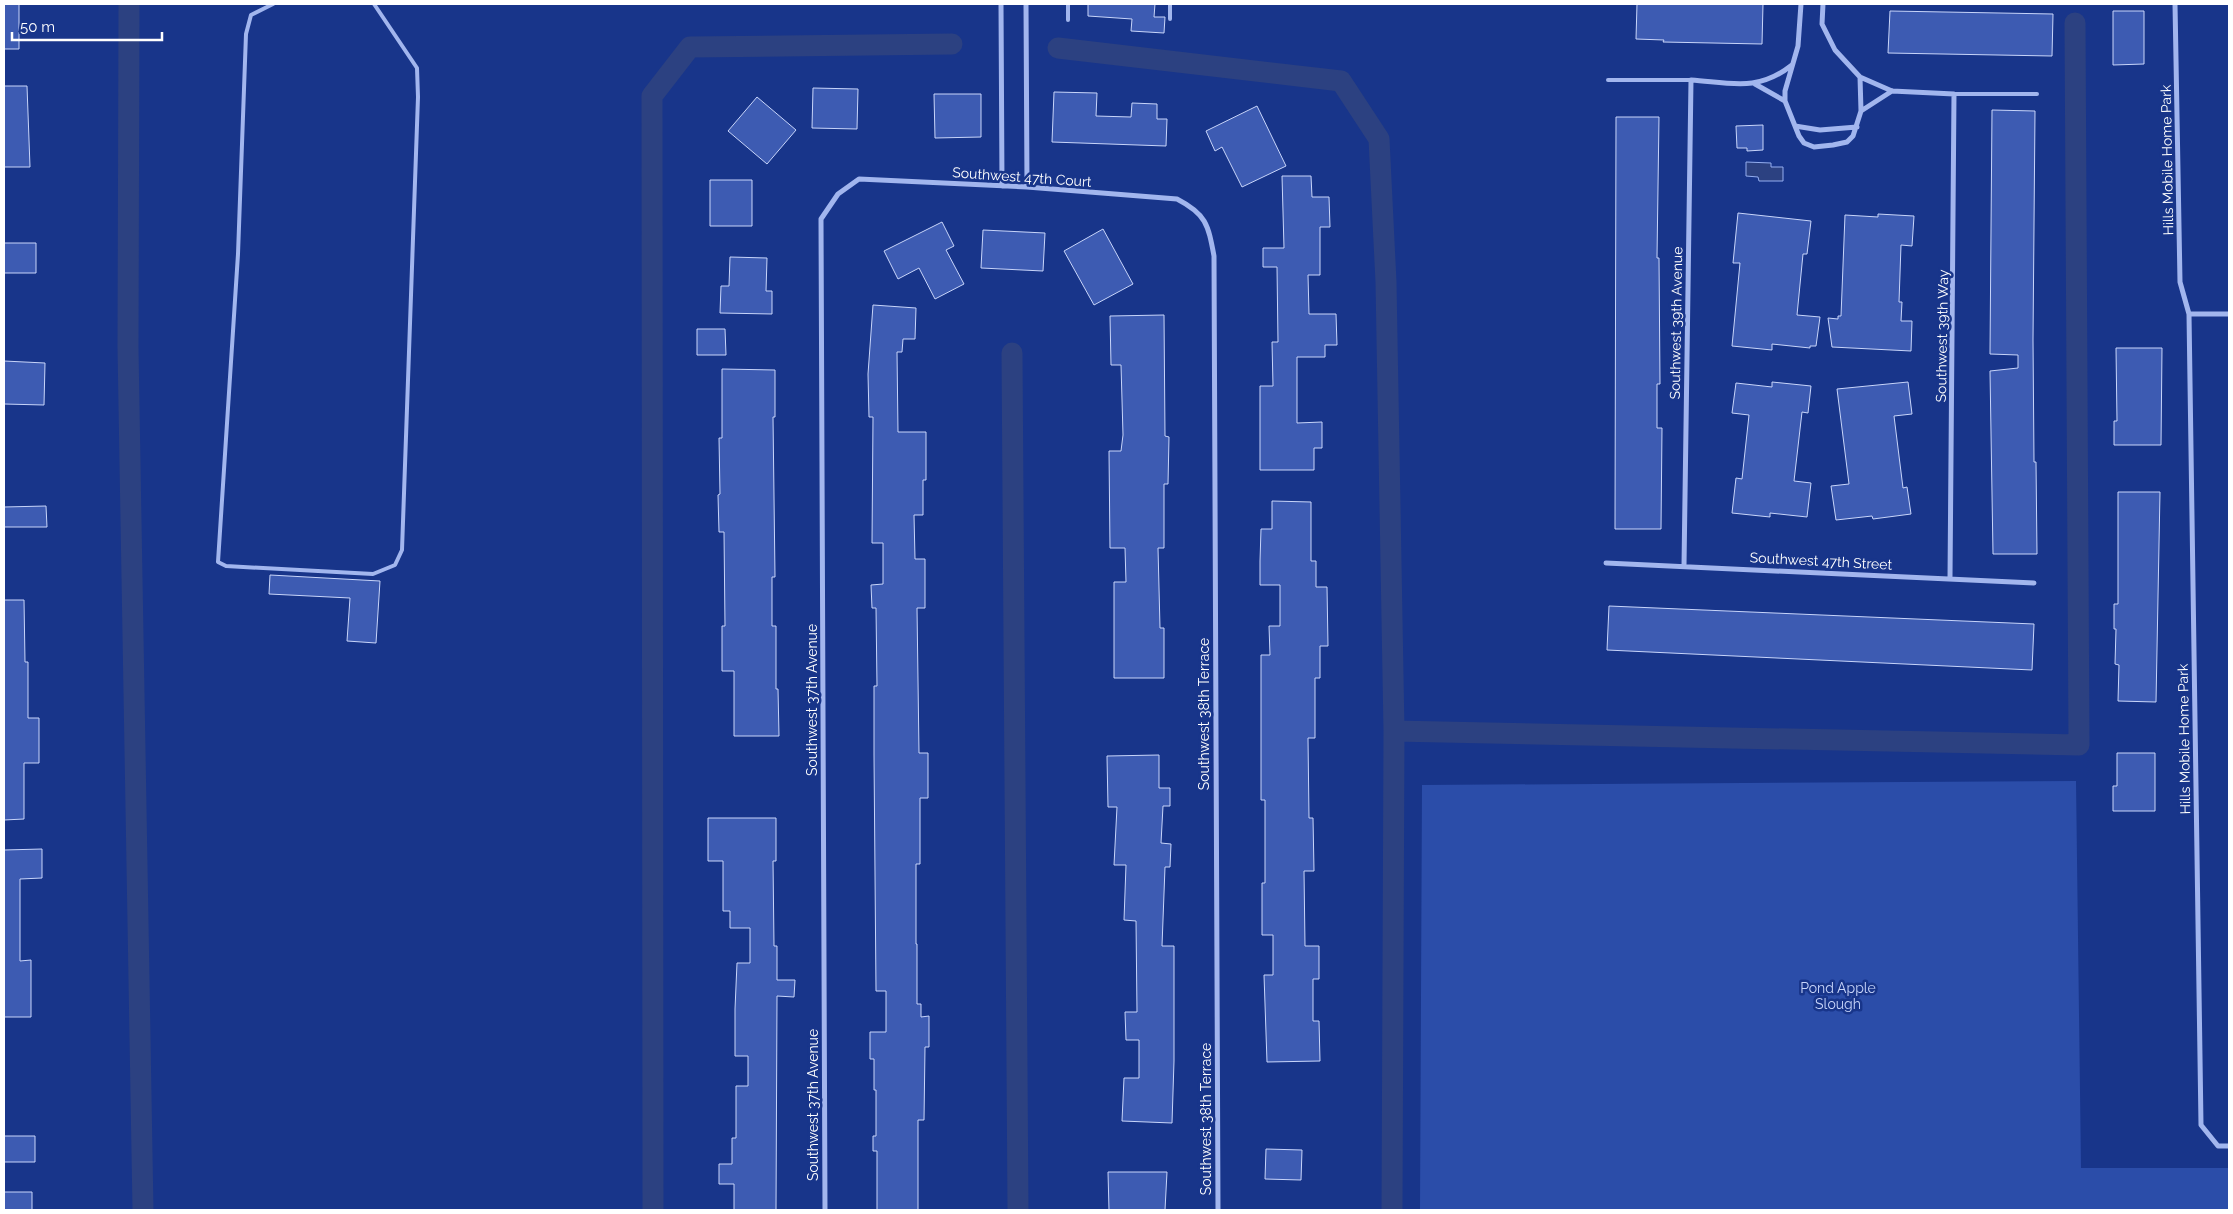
<svg xmlns="http://www.w3.org/2000/svg" width="2233" height="1214" viewBox="0 0 2233 1214" font-family="Raleway,sans-serif">
  <rect width="100%" height="100%" fill="#18358a"/>
  <!-- green -->
  <path fill="#2b4da9" d="M2076 781 2081 1168H2229V1210H1420L1422 785Z"/>
  <!-- water -->
  <path fill="#2c4181" stroke="#94aef0" d="M1746 162 1771 163V167H1783V181H1759L1758 177 1746 176Z"/>
  <g fill="none" stroke-linecap="round" stroke-linejoin="round">
    <!-- canal -->
    <path stroke="#2c4181" stroke-width="21" d="M129 4 128 348 143 1210
      M1058 48 1341 81 1379 139 1386 282 1394 731 1392 1210
      M1012 353 1018 1210
      M1394 731 2079 745 2075 23
      M653 1210 652 96 690 47 952 44"/>
  </g>
  <!-- building -->
  <path fill="#3d5bb2" stroke="#c8d5fa" d="M4 4H19V49H4Z
    M1088 4H1155L1154 17H1165L1164 33 1131 31 1132 19 1088 16Z
    M1637 4H1763L1762 44 1663 42 1664 40 1636 39Z
    M1890 11 2053 14 2052 56 1888 53Z
    M2113 11H2144V64L2113 65Z
    M4 86H27L30 167H4Z
    M813 88 858 89 857 129 812 128Z
    M1054 92 1097 93 1096 116 1131 117 1132 103 1157 104V119H1167L1166 146 1052 142Z
    M934 94H981V137L935 138Z
    M757 97 796 130 767 164 728 131Z
    M1257 106 1286 166 1242 187 1222 147 1215 151 1206 131Z
    M1992 110 2035 111 2033 340 2034 462H2036L2037 554H1993L1990 371 2018 368V355L1990 354Z
    M1616 117H1659L1657 258H1659L1660 384H1657V428H1662L1661 529H1615Z
    M1763 125V150L1747 151V148H1737L1736 126Z
    M1282 176H1311L1312 197H1329L1330 227H1320V275H1308L1309 314H1336L1337 345H1325V357H1297V423L1322 422V448H1314V470H1260V386H1273L1272 342H1278L1277 267H1263V248H1284Z
    M710 180H752V226H710Z
    M1738 213 1811 221 1807 254H1803L1797 315 1820 317 1816 346H1810V348L1772 344V350L1732 346 1740 263H1733Z
    M1878 214 1914 216 1912 246 1901 245 1899 302H1902L1901 321H1912L1911 351 1832 347 1828 318 1838 319V316H1841L1845 215 1878 217Z
    M942 222 954 246 946 250 964 284 935 299 919 268 898 279 884 251Z
    M1103 229 1133 284 1094 305 1064 251Z
    M983 230 1045 233 1043 271 981 268Z
    M4 243H36V273H4Z
    M730 257 767 258 766 291H772V314L720 313 721 286H729Z
    M873 305 916 308 915 339H903L902 352H897L898 432H926V480H923V515H914L915 559H925V608H917L919 753H928V798H920V864H916V944H917V1004H921V1017L929 1016V1047H925L924 1120H918V1210H877V1151H873V1136H876V1090H874V1059H870V1032H886V991H876L874 754V686H877L876 608H872L871 585 883 584V543H872L873 417H869L868 374Z
    M1164 315 1165 436 1169 437 1168 484H1164V548H1158L1160 628H1164V678H1114V582H1126L1125 548H1110L1109 451H1121L1123 435 1121 365H1111L1110 316Z
    M697 329H725L726 355H697Z
    M2116 348H2162L2161 445H2114V421H2117Z
    M4 361 45 363 44 405 4 404Z
    M722 369 775 370V417H773L775 577H772V626H776V689H778L779 736H734V671H722V626H725L724 532H719L718 495 720 494 719 438H722Z
    M1772 382 1811 386 1808 413 1802 412 1794 481 1811 483 1807 517 1770 513V517L1732 513 1736 478 1742 479 1749 415 1732 413 1736 383 1772 387Z
    M1908 382 1912 414 1894 416 1903 488 1907 487 1911 514 1873 519 1872 516 1836 520 1831 486 1849 484 1837 389Z
    M2118 492H2160L2156 702 2118 701 2119 665 2115 664 2116 629H2114V604H2118Z
    M1272 501 1311 502V561H1316V587H1327L1328 646H1320V678H1315V738H1308L1309 818H1313L1314 871H1304L1305 946H1319V979H1313V1021H1319L1320 1061 1267 1062 1264 975H1273V935H1262V883H1265V800H1261V655H1270L1269 626H1280V585H1260V561L1261 529H1272Z
    M46 506 47 527H4V507Z
    M270 575 380 581 376 643 347 641 350 598 269 594Z
    M4 600H24L25 662H28V718H39V763H24V819L4 820Z
    M1609 606 2034 624 2032 670 1607 650Z
    M2117 753H2155V811H2113V786H2117Z
    M1159 755V788H1170V806H1163L1161 843 1171 844 1170 867H1165L1162 946H1174V1061L1172 1123 1122 1121 1124 1078H1139V1040H1126L1125 1012H1137L1136 921 1124 920 1126 865H1114L1117 807H1108L1107 756Z
    M708 818H776V861H773L774 946H777V980H795L794 997 777 996 776 1210H734V1184H719V1164H732V1138H736V1086H748V1056H735V1009L737 963H750V928H730V911H723V861H708Z
    M42 849V878L20 879V961L31 960V1017H4V850Z
    M4 1136H35V1162H4Z
    M1266 1149 1302 1150 1301 1180 1265 1179Z
    M1108 1172H1167L1165 1210H1109Z
    M4 1192H32V1210H4Z"/>
  <g fill="none" stroke-linecap="round" stroke-linejoin="round">
    <!-- service -->
    <path stroke="#a2b6ee" stroke-width="4" d="M273 4 251 15 246 34 238 254 218 562 226 566 373 574 395 565 402 550 418 97 417 68 374 4
      M1170 19V4
      M1068 20V4
      M1608 80H1691
      M1954 94H2037"/>
    <!-- minor -->
    <path stroke="#a2b6ee" stroke-width="5" d="M1001 4 1002 186
      M1026 4 1027 187
      M1801 4 1798 46 1785 91V101L1799 136 1804 143 1814 147 1833 145 1847 142 1853 136 1861 111 1860 77 1835 50 1822 24 1823 4
      M2175 4 2180 282 2189 314
      M1860 77 1892 91 1954 94 1950 578
      M1755 84 1785 101
      M1861 111 1892 91
      M1795 126 1820 130 1857 127
      M2229 314H2189L2201 1125 2218 1146H2229
      M1606 563 2034 583
      M1684 566 1691 80C1732 83 1758 92 1792 65
      M825 1210 821 219 838 194 859 179 1027 187 1177 199C1206 214 1208 224 1214 256L1218 1210"/>
  </g>
  <g text-anchor="middle" stroke-width="5" stroke-linejoin="round" paint-order="stroke">
    <!-- street labels -->
    <g font-size="14" fill="#fff" stroke="#18358a">
      <text transform="translate(2167 160) rotate(-91)" y="5">Hills Mobile Home Park</text>
      <text transform="translate(1022 177) rotate(4)" y="5">Southwest 47th Court</text>
      <text transform="translate(1676 323) rotate(-89)" y="5">Southwest 39th Avenue</text>
      <text transform="translate(1942 336) rotate(-89)" y="5">Southwest 39th Way</text>
      <text transform="translate(1821 561) rotate(3)" y="5">Southwest 47th Street</text>
      <text transform="translate(812 700) rotate(-90)" y="5">Southwest 37th Avenue</text>
      <text transform="translate(1204 714) rotate(-90)" y="5">Southwest 38th Terrace</text>
      <text transform="translate(2184 739) rotate(-91)" y="5">Hills Mobile Home Park</text>
      <text transform="translate(813 1105) rotate(-90)" y="5">Southwest 37th Avenue</text>
      <text transform="translate(1206 1119) rotate(-90)" y="5">Southwest 38th Terrace</text>
    </g>
    <!-- park labels -->
    <g font-size="14" fill="#c8d5fa" stroke="#18358a">
      <text x="1838" y="993">Pond Apple<tspan x="1838" dy="16">Slough</tspan></text>
    </g>
  </g>
  <!-- border -->
  <rect width="2233" height="1214" fill="none" stroke="#ffffff" stroke-width="10"/>
  <!-- scale -->
  <path d="M12 32v8h150v-8" fill="none" stroke="#ffffff" stroke-width="2.5"/>
  <text x="20" y="32" font-size="15" fill="#ffffff" stroke="#18358a" stroke-width="4" paint-order="stroke">50 m</text>
</svg>
